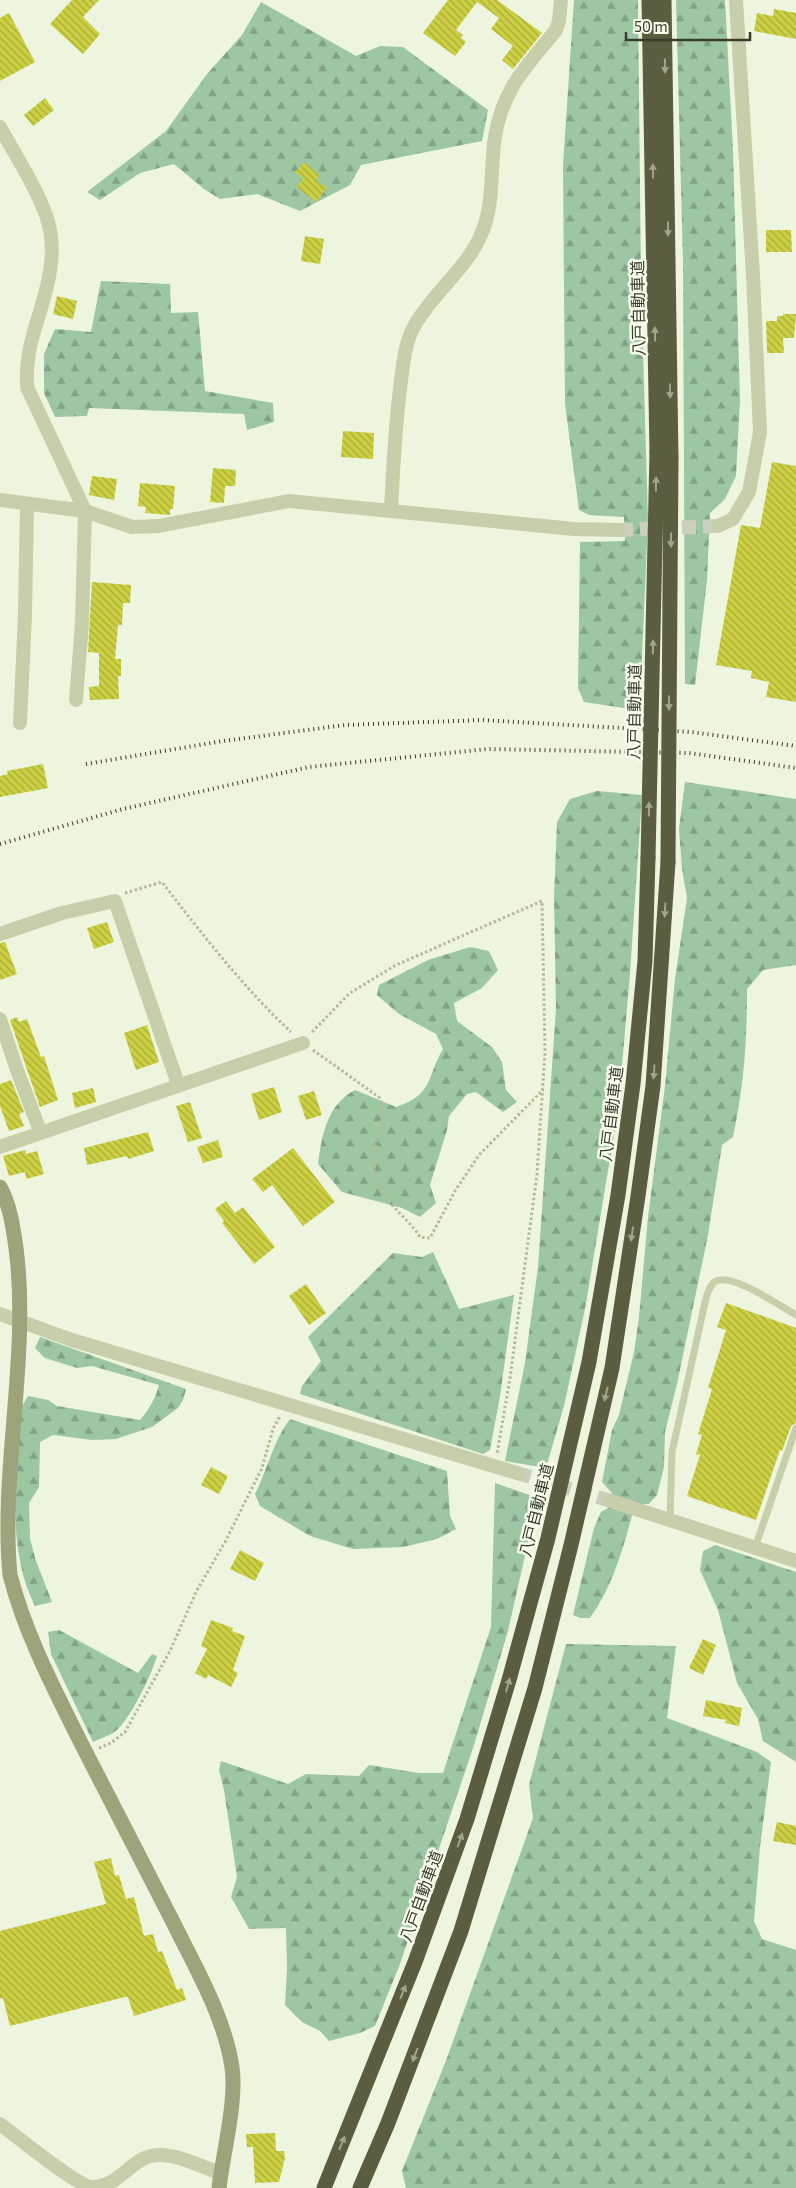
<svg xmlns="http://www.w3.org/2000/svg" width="796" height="2188" viewBox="0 0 796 2188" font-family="'Exo 2','Noto Sans JP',sans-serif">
  <defs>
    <pattern id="forest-firs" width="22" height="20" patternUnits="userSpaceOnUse" patternTransform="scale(1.25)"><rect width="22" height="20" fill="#9dc6a2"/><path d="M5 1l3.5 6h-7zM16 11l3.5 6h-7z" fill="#81a284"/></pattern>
    <pattern id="building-back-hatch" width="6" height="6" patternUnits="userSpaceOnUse" patternTransform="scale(1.25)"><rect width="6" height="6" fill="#ccd043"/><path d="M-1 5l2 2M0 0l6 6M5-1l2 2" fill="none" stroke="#a7aa38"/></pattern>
  </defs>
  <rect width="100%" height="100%" fill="#eef5df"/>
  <!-- forest -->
  <path fill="url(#forest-firs)" d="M574 0H638L641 282 648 520 640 703 630 709 584 702 578 688 580 542 625 541 624 517 589 515 579 510 565 404 564 290 563 165Z
    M676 0H725L733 151 740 401 736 476 725 499 710 513 707 580 695 685 685 684 683 263Z
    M261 2 356 56 380 46 403 47 488 110 482 141 361 165 350 185 300 211 257 194 220 199 204 189 174 164 140 173 100 200 87 192 166 131 207 74 242 35Z
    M101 281 170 284 171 313 198 312 205 391 273 403 274 422 247 430 244 414 89 408 87 416 55 417 44 393V354L55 329 91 332Z
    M685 782 796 799V965L763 970 747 989C747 1042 744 1085 733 1137L722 1145 708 1235 677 1384 665 1432 664 1467 657 1495 649 1504H635C625 1542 614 1585 590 1618H580L573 1615 594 1528 601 1512 608 1508 612 1493 602 1482 612 1430 619 1415 634 1352 639 1317 648 1217 665 1086 675 979 687 898 682 869 679 829Z
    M597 791 642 795 630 974 618 1111 585 1309 564 1406 546 1468 505 1461 525 1363 538 1267 556 1009 554 898 557 822 570 799Z
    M470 947 489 951 498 970 482 988 454 1003 457 1021 492 1047 502 1062 506 1090 517 1102 503 1112 476 1092 467 1094 449 1116 447 1130 430 1185 436 1203 420 1217 402 1208 342 1192 318 1164C322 1134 327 1105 355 1090L396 1107C434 1094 426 1078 443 1049L436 1034 399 1014 377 995 379 985 428 960Z
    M433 1252 459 1309 514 1295 500 1396 490 1450 483 1454 300 1394 302 1386 321 1361 308 1337 393 1253 422 1257Z
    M40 1337 186 1389 183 1400 178 1408 152 1427 116 1439 92 1440 53 1435 40 1442 39 1487 29 1503 30 1539 36 1561 52 1602 35 1606C5 1546 17 1473 21 1408L28 1396 48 1400 57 1406 140 1420C149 1410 156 1397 159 1385L92 1366 77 1368 45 1358 35 1348Z
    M290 1419 447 1471 450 1516 456 1529 437 1539 403 1547 353 1549 310 1536 260 1506 255 1494C268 1469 273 1441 290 1419Z
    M495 1483 538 1498 508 1631 474 1745 400 1964 375 2026 360 2033 329 2041 320 2031 302 2022 285 2005 287 1968 286 1928 249 1929 231 1897 237 1877 224 1790 219 1770 221 1761 288 1784 306 1774 359 1776 369 1765 419 1773H443L491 1627Z
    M715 1545 796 1572V1762L763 1741 758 1719 737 1683 718 1610 700 1570 703 1551Z
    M59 1630 138 1673 152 1654 157 1656C151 1676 132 1715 118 1729 112 1735 101 1738 93 1742L51 1654 48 1632Z
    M566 1644 676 1646 667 1718 757 1752 771 1762 760 1847 754 1921 762 1939 796 1950V2188H406L402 2171 447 2058 533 1818 529 1785Z"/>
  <!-- building -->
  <path fill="url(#building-back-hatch)" d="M72 0H99L83 17 100 34 83 54 50 24Z
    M448 0H497L542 33 513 69 502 60 513 46 491 29 499 18 477 2 456 30 463 35 461 38 466 42 455 56 423 33Z
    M774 9 796 13V39L754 31 757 13 773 16Z
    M9 13 35 62 0 81V18Z
    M45 98 54 110 33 126 24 115Z
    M304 162 320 175 316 180 327 188 316 202 297 187 303 178 295 172Z
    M766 230H791L792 252H766Z
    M305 236 324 239 320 264 301 261Z
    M57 296 77 301 73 319 53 314Z
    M783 314H796L794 338H783L784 353H767L766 321H777V316H783Z
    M343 431 374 433 373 459 341 457Z
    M772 462 796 466V702L766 697 769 682 751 678 752 671 716 665 741 525 760 528Z
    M213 468 236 470 235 486H225L224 503 210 502Z
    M92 476 117 479 114 500 89 495Z
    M140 483 175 486 173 509H170V515L145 513 146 507 138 506Z
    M92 582 131 585 130 603H123L122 625H118L115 659H121V676H118L119 699 90 700 89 687 99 686V653L88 652Z
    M43 764 48 788 0 797V776L8 774 7 771Z
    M107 922 114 942 94 949 87 928Z
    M5 942 17 974 0 980V943Z
    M17 1017 19 1022 27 1019 41 1057 44 1056 58 1100 40 1107 10 1020Z
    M147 1025 159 1062 136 1070 124 1033Z
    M11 1080 24 1112 19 1114 24 1126 9 1131 0 1106V1084Z
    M274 1087 282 1112 259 1120 251 1094Z
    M93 1088 96 1102 75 1108 72 1093Z
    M314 1091 322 1115 306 1120 298 1096Z
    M190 1102 202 1138 188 1142 176 1106Z
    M148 1132 154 1151 128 1159 127 1156 87 1165 84 1148Z
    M218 1140 223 1157 203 1163 197 1147Z
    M293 1148 335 1202 303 1226 272 1185 263 1192 252 1179Z
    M25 1150 26 1154 37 1151 44 1174 26 1179 25 1172 9 1176 3 1156Z
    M226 1201 235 1213 243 1207 275 1247 254 1264 222 1223 224 1221 215 1209Z
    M306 1284 326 1313 309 1325 289 1296Z
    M726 1303 796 1328V1423L791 1426 782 1451 780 1450 756 1520 687 1496 700 1455 696 1454 702 1435 698 1434 712 1389 708 1388 726 1330 717 1327Z
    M211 1467 228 1476 219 1494 201 1485Z
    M240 1550 264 1563 255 1581 230 1569Z
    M211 1620 233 1628 232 1631 245 1636 233 1670 238 1673 231 1687 208 1675 206 1679 195 1673 207 1649 201 1646Z
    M703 1639 716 1645 703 1675 689 1668Z
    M706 1700 742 1708 739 1726 725 1723 726 1720 703 1716Z
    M777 1822 796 1826V1845L773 1841Z
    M111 1858 115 1876 119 1875 126 1899 134 1897 144 1936 153 1934 158 1952 162 1951 177 1990 182 1988 186 2000 134 2016 128 1997H125L10 2026 3 1998 0 1999V1931L106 1904 94 1862Z
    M275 2133 276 2151H284L285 2158 279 2182 255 2183 253 2147H247L246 2134Z"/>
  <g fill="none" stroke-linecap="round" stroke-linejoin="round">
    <!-- street-tunnel -->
    <path stroke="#cad0bb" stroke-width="14" stroke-dasharray="14 7" stroke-linecap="butt" d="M619 530 718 526
      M517 1473 611 1501"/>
    <!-- path -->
    <path stroke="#b2bb94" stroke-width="3" stroke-dasharray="2.5 2.5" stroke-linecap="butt" d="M125 893 162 882C202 934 243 987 291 1032
      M312 1032 350 993 396 965 542 901 545 1052 537 1174 510 1378 497 1454
      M313 1050 380 1098C389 1124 366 1151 376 1178 386 1206 406 1215 420 1237L430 1238 455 1191 479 1155 543 1090
      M99 1748 111 1743 125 1732 170 1651 196 1592 225 1542 262 1468 273 1429 280 1416"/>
    <!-- lane -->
    <path stroke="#c6cfaa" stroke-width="7" d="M670 1520 672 1452 706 1298C708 1292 711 1283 716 1281 733 1273 780 1306 796 1315
      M755 1548 796 1428"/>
    <!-- street -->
    <path stroke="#c6cfaa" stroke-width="14" d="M0 127C15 155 45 200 50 230 54 250 51 271 46 290 37 327 25 347 27 387L85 511 82 623 76 700
      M0 500 85 511 132 527 159 526 289 501 574 529 619 530
      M391 510C393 469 395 429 400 389 403 367 404 342 416 323 437 288 473 264 485 224 494 195 490 167 495 137 503 88 526 67 556 30L559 21 561 0
      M718 526 733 519 749 492 760 432 753 275 736 0
      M20 723 25 615 27 504
      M0 934 62 913 115 901 178 1084
      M0 1019 17 1070 40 1131
      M0 1147 303 1043
      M0 1314 72 1340 517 1473
      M611 1501 796 1561
      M0 2124C16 2136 76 2185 91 2187 120 2188 131 2156 158 2155 179 2154 201 2167 220 2173"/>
    <!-- secondary -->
    <path stroke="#9da37a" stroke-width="15" d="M0 1187C10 1205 13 1227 16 1248 30 1356 0 1469 10 1575 25 1633 53 1687 80 1741 111 1801 141 1860 172 1920 195 1967 224 2015 232 2067 237 2101 223 2153 219 2188"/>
    <!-- highway -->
    <path stroke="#5b5d40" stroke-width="15" d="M649 0 657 452
      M664 0 671 457
      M324 2188 415 1962 467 1819 509 1680 548 1538 589 1362 618 1195 633 1084 645 961 648 858
      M360 2188 388 2123 461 1931 535 1688 571 1545 612 1368 638 1196 653 1086 668 862"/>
    <!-- rail -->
    <path stroke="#3a3c2a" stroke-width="4" stroke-dasharray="1 4" stroke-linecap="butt" d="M86 764 223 741 345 725 482 720 691 732 796 746
      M0 844 123 809 309 767 487 749 689 753 796 768"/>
    <!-- highway-bridge -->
    <path stroke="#5b5d40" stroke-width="15" d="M648 858 657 452
      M668 862 671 457"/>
  </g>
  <!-- one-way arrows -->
  <defs><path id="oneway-solid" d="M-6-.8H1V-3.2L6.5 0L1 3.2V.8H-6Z" transform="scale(1.25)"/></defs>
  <g fill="#a1a58e">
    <use href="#oneway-solid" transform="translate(665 66) rotate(89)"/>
    <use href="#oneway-solid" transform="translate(653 171) rotate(-91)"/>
    <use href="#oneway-solid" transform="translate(668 229) rotate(89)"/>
    <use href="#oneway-solid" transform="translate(655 334) rotate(-91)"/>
    <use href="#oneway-solid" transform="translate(670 391) rotate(89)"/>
    <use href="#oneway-solid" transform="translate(656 484) rotate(-89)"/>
    <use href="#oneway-solid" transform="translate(671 540) rotate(90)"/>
    <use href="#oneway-solid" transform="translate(653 647) rotate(-89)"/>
    <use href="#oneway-solid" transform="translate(669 703) rotate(90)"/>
    <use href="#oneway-solid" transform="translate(649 809) rotate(-89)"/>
    <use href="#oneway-solid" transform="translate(665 910) rotate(93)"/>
    <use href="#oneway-solid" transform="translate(654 1072) rotate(94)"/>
    <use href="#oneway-solid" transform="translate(632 1234) rotate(99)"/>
    <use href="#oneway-solid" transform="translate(606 1394) rotate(103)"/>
    <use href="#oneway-solid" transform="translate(508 1685) rotate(-74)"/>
    <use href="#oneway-solid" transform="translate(460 1840) rotate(-70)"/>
    <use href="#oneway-solid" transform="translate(403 1992) rotate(-68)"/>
    <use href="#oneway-solid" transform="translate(415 2055) rotate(111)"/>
    <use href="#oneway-solid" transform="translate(342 2143) rotate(-68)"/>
  </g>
  <g text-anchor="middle" stroke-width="5" stroke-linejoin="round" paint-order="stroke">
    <!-- street labels -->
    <g font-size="16" fill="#3a3c2a" stroke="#f7fced">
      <text transform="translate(638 308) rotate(-91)" y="6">八戸自動車道</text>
      <text transform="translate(634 712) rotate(-89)" y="6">八戸自動車道</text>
      <text transform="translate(611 1114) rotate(-83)" y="6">八戸自動車道</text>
      <text transform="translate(536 1510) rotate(-76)" y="6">八戸自動車道</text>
      <text transform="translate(421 1896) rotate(-70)" y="6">八戸自動車道</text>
    </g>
  </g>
  <!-- scale -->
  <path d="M626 32v8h124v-8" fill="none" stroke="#3a3c2a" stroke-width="2.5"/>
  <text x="634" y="32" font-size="15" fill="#3a3c2a" stroke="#f7fced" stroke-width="4" paint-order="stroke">50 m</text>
</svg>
